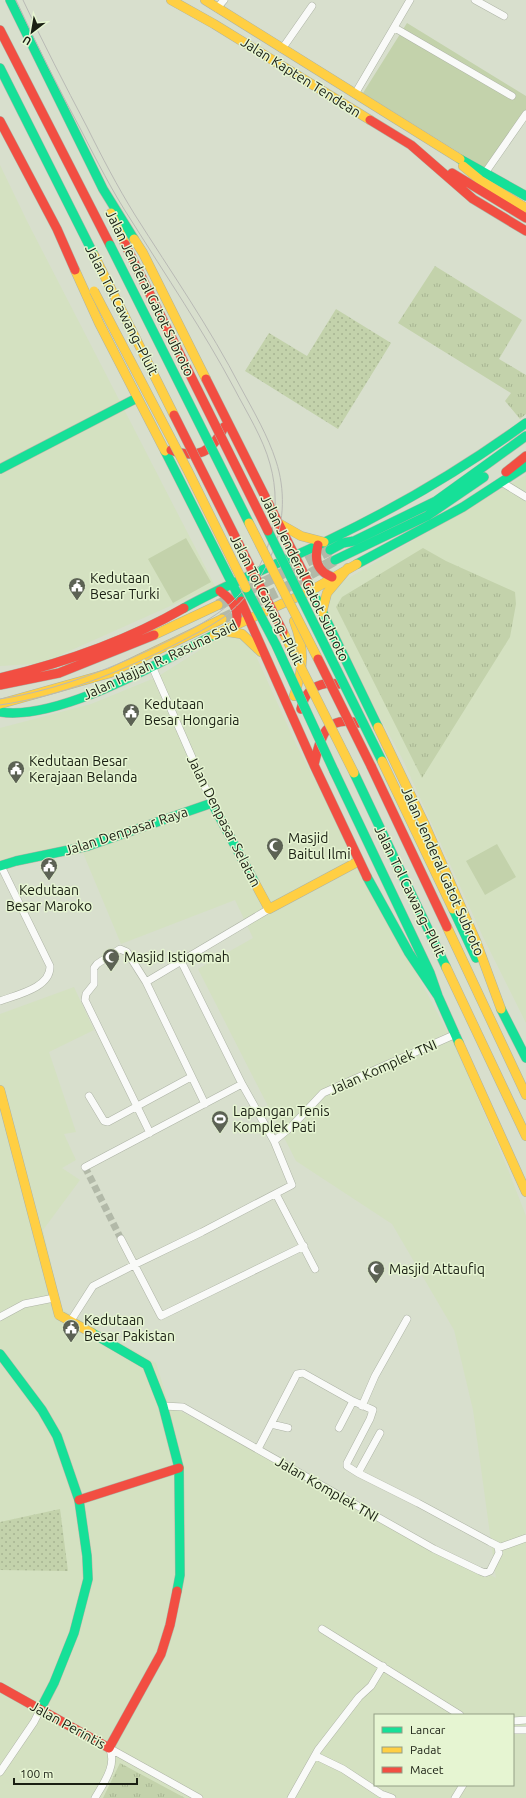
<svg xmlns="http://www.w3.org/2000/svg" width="526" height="1798" viewBox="0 0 526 1798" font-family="Ubuntu,sans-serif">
  <defs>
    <pattern id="grass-tufts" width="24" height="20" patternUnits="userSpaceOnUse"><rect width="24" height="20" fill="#c3d2ab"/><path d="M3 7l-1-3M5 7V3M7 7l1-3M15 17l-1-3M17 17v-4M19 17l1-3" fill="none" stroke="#a7b492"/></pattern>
    <pattern id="park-dots" width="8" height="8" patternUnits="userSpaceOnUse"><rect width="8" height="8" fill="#c3d2ab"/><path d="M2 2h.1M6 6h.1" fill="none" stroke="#a7b492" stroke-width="1.8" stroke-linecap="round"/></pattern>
  </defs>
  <rect width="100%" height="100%" fill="#d8dfcd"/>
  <!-- built -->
  <path fill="#d4e1c1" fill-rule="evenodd" d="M0 165 27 221 215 586 56 657 35 664 0 666Z
    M526 475V1023L483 937 402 758 325 617 327 594 345 580Z
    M227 633 251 645 296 744 459 1054 509 1172 526 1216V1798H0V1014L74 987 94 1030 49 1052 76 1132 64 1134 76 1160 62 1168 80 1180 43 1230 62 1309 156 1363 169 1405 496 1578 473 1410 454 1330 392 1224 296 1161 198 969 253 938 235 900 121 944 83 853 0 868V728L91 704 157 677ZM375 1715H513V1785H375Z"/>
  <!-- grass -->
  <path fill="url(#grass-tufts)" d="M435 266 522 320 499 359 526 375V414L520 419 505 401 511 393 398 323Z
    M423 548 446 561 515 592 516 604 510 637 422 778 336 607 342 597Z
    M120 1763 185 1798H103Z"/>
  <!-- park -->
  <path fill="url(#park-dots)" d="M336 309 391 343 338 429 245 371 269 333 307 356Z
    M60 1509 68 1571 0 1570V1522Z"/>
  <!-- garden -->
  <path fill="#c3d2ab" d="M407 23 526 96V111L489 171 363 93Z
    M186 538 211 582 173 603 148 559Z
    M497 844 516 877 485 895 466 861Z"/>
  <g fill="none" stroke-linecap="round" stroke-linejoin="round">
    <!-- street-tunnel -->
    <path stroke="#b2b9a8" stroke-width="7" stroke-dasharray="7 3.5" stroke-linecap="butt" d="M85 1167 121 1239"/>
    <!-- primary-tunnel -->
    <path stroke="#b2b9a8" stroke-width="11" stroke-dasharray="11 5.5" stroke-linecap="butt" d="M218 605 330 550
      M222 619 289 586 335 560"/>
    <!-- street casing -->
    <g stroke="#adb3a5" stroke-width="8">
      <path id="street" d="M475 0 504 16
        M217 8 224 0
        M395 28 512 96
        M282 49 312 6
        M355 94 410 0
        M485 173 526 114
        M503 483 526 497
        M152 666 212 803
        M146 982 127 952 120 949 97 964 94 968V984L86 994 85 1000 150 1133
        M0 1001C16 995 51 988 50 966L1 866
        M89 1096 104 1121 108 1122 191 1077
        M205 1104 146 982 269 909
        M274 1141 291 1127 323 1093 456 1034
        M85 1167 242 1084
        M276 1194 315 1269
        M121 1239 161 1316 304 1246
        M0 1317 24 1304 54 1298
        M70 1322 93 1286 134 1265 202 1232 292 1185 274 1141 242 1084 181 961
        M163 1406 183 1407 434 1549 480 1571 485 1573 490 1571 499 1553 498 1546 490 1542 418 1503 358 1473 347 1466V1463L370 1419 373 1410 353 1401 303 1373 297 1374 258 1449
        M362 1406 375 1376 407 1319
        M271 1424 288 1428
        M339 1428 353 1401
        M358 1473 380 1433
        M498 1548 526 1538
        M322 1629 460 1715
        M513 1721 526 1720
        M513 1730H526
        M109 1748 199 1798
        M316 1756 343 1769 381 1794 392 1798
        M0 1772 34 1722 40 1710
        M95 1798C103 1784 118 1764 109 1748
        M291 1798 318 1750 359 1697 371 1686 383 1666
        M455 1798 463 1785"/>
    </g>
    <!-- fast casing -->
    <g stroke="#adb3a5" stroke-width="10">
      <path id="fast" d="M10 0 103 189 134 239
        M0 68 94 255
        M460 159 526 196
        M165 451 241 601
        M0 469 137 398
        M330 550 343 543 354 541 436 501 526 436
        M335 560 427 516 484 477
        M357 564 463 507 526 466
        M308 582 378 727
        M184 608C230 582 281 563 329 540 398 507 464 468 526 423
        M0 712C59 721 160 662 214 635
        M334 771 430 973 438 996 459 1043
        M354 773 446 967
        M0 866 16 861 88 846 212 803 255 883
        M367 877 409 953 438 996
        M453 909 476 958
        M501 1009 526 1058
        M92 1333 147 1365 163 1406 179 1468 180 1575 177 1591
        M0 1354 42 1410 57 1436 79 1500 87 1556 88 1579 74 1633 54 1683 40 1710"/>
    </g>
    <!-- slow casing -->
    <g stroke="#adb3a5" stroke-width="10">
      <path id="slow" d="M171 0 214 24 370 120
        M205 0 460 159
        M463 166 480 180 526 208
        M111 213 125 244
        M134 239 143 253 206 379
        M75 270 99 323 165 451
        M280 524 301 536 324 542
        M322 612 327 593 348 568
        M294 621C305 650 304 667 294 696
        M223 631 242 634 261 652
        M154 635 218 605
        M214 635 312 590 357 564
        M0 704 110 673 222 619
        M378 727 425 825 476 941 501 1009
        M255 883 269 909 359 861
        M447 927 526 1095
        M446 967 526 1136
        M459 1043 526 1192
        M0 1090 59 1315 92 1333"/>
    </g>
    <!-- jam casing -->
    <g stroke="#adb3a5" stroke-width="10">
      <path id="jam" d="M0 30 110 245
        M370 120 411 145 473 199 526 231
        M0 121 57 229 75 270
        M452 173 526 218
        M206 379 308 582
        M171 450C198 460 212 452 224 427
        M506 472 526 456
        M318 545C314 560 317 571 332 577
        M220 591C232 600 240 609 236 624
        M241 601 314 765 367 877
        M0 678C63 663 127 641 184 608
        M0 685 59 673 154 635
        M301 709C305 689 319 681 339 684
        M314 765C320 739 325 714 358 723
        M371 766 447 927
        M79 1500 179 1468
        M0 1687 109 1748 161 1654 170 1625 177 1591"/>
    </g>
    <!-- street -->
    <use href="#street" stroke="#f9faf8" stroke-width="7"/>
    <!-- fast -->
    <use href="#fast" stroke="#16e098" stroke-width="9"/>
    <!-- slow -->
    <use href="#slow" stroke="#ffcf43" stroke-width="9"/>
    <!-- jam -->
    <use href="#jam" stroke="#f24e42" stroke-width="9"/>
    <!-- tram -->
    <path stroke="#b9bab5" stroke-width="1" d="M0 699C59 690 115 667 168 641 190 630 213 619 232 602 269 568 284 513 270 464 263 438 247 413 234 388 203 330 166 276 131 220 112 191 97 161 81 130 58 87 36 44 16 0
      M0 705C62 696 119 672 174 645 191 636 208 628 224 617 270 581 295 519 276 461 268 436 254 412 241 388 210 328 171 272 135 215 117 186 102 157 87 127 65 85 43 43 23 0"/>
    <!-- fast-bridge casing -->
    <g stroke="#adb3a5" stroke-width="10" stroke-linecap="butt">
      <path id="fast-bridge" d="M110 245 249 523
        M268 531 382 761
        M246 588 276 645 334 771"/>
    </g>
    <!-- slow-bridge casing -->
    <g stroke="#adb3a5" stroke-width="10" stroke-linecap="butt">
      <path id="slow-bridge" d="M94 255 174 415
        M94 291 188 471 246 588
        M249 523 318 659
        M283 632 354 773
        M382 761 453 909"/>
    </g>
    <!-- jam-bridge casing -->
    <g stroke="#adb3a5" stroke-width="10" stroke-linecap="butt">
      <path id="jam-bridge" d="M125 244 268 531
        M174 415 283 632
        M318 659 371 766"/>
    </g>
    <!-- fast-bridge -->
    <use href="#fast-bridge" stroke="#16e098" stroke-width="9"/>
    <!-- slow-bridge -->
    <use href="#slow-bridge" stroke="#ffcf43" stroke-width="9"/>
    <!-- jam-bridge -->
    <use href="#jam-bridge" stroke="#f24e42" stroke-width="9"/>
  </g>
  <!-- icons -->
  <defs>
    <g id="civic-pin" transform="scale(0.9)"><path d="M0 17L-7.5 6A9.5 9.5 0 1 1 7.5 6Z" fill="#5c6254" stroke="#e6f5d2"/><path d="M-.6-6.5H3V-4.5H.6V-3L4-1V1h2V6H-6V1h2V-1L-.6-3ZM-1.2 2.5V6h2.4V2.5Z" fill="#fff"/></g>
    <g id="mosque-pin" transform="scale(0.9)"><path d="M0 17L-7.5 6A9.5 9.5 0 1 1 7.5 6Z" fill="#5c6254" stroke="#e6f5d2"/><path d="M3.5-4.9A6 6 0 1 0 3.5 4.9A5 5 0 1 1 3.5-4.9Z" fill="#fff"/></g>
    <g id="stadium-pin" transform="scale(0.9)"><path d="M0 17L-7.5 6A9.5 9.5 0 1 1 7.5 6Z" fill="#5c6254" stroke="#e6f5d2"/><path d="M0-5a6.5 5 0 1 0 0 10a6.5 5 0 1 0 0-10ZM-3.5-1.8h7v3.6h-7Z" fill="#fff"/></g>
  </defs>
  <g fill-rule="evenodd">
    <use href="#civic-pin" x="77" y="586"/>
    <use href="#civic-pin" x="131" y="712"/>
    <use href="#civic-pin" x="16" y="769"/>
    <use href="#mosque-pin" x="275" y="846"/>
    <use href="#civic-pin" x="49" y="866"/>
    <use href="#mosque-pin" x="111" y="957"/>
    <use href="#stadium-pin" x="220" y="1119"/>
    <use href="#mosque-pin" x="376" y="1269"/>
    <use href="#civic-pin" x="71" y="1328"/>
  </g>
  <g text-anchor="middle" stroke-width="3" stroke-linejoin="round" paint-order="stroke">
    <!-- street labels -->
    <g font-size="14" fill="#1a1f13" stroke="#e6f5d2">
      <text transform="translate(301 77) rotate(32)" y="5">Jalan Kapten Tendean</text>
      <text transform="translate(150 293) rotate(64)" y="5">Jalan Jenderal Gatot Subroto</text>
      <text transform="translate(122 310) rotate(63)" y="5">Jalan Tol Cawang–Pluit</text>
      <text transform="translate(305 578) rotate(64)" y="5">Jalan Jenderal Gatot Subroto</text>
      <text transform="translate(267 600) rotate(63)" y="5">Jalan Tol Cawang–Pluit</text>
      <text transform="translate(160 660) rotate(-25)" y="5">Jalan Hajjah R. Rasuna Said</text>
      <text transform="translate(224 821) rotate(63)" y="5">Jalan Denpasar Selatan</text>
      <text transform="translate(126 831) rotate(-18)" y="5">Jalan Denpasar Raya</text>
      <text transform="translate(443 871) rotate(66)" y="5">Jalan Jenderal Gatot Subroto</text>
      <text transform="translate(410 891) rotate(64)" y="5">Jalan Tol Cawang–Pluit</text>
      <text transform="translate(383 1067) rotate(-24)" y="5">Jalan Komplek TNI</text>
      <text transform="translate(327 1489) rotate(30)" y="5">Jalan Komplek TNI</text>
      <text transform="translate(68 1725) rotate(29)" y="5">Jalan Perintis</text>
    </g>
    <!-- poi labels -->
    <g font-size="14" fill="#1a1f13" stroke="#e6f5d2" text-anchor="start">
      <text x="90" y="583">Kedutaan<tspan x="90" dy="16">Besar Turki</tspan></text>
      <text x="144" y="709">Kedutaan<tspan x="144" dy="16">Besar Hongaria</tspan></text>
      <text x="29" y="766">Kedutaan Besar<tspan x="29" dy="16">Kerajaan Belanda</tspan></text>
      <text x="288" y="843">Masjid<tspan x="288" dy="16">Baitul Ilmi</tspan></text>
      <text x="49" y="895" text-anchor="middle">Kedutaan<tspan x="49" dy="16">Besar Maroko</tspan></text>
      <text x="124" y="962">Masjid Istiqomah</text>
      <text x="233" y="1116">Lapangan Tenis<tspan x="233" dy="16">Komplek Pati</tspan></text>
      <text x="389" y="1274">Masjid Attaufiq</text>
      <text x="84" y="1325">Kedutaan<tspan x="84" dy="16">Besar Pakistan</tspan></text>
    </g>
  </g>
  <!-- legend -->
  <rect x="374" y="1714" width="140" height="72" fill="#e6f5d2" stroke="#949f86"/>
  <rect x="382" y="1727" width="20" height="6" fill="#16e098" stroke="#949f86"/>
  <text x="410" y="1734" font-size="12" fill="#1a1f13">Lancar</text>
  <rect x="382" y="1747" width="20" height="6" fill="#ffcf43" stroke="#949f86"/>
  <text x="410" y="1754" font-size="12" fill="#1a1f13">Padat</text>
  <rect x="382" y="1767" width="20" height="6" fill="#f24e42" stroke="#949f86"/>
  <text x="410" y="1774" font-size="12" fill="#1a1f13">Macet</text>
  <!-- north arrow -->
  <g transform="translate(32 32) rotate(211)" stroke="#e6f5d2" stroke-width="3" paint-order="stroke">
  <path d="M0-3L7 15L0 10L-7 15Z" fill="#1a1f13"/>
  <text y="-6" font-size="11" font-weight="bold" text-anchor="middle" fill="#1a1f13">U</text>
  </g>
  <!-- scale -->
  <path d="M14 1778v6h123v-6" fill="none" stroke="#1a1f13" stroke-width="2"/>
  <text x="20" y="1778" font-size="12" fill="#1a1f13" stroke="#e6f5d2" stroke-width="3" paint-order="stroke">100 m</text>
</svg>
